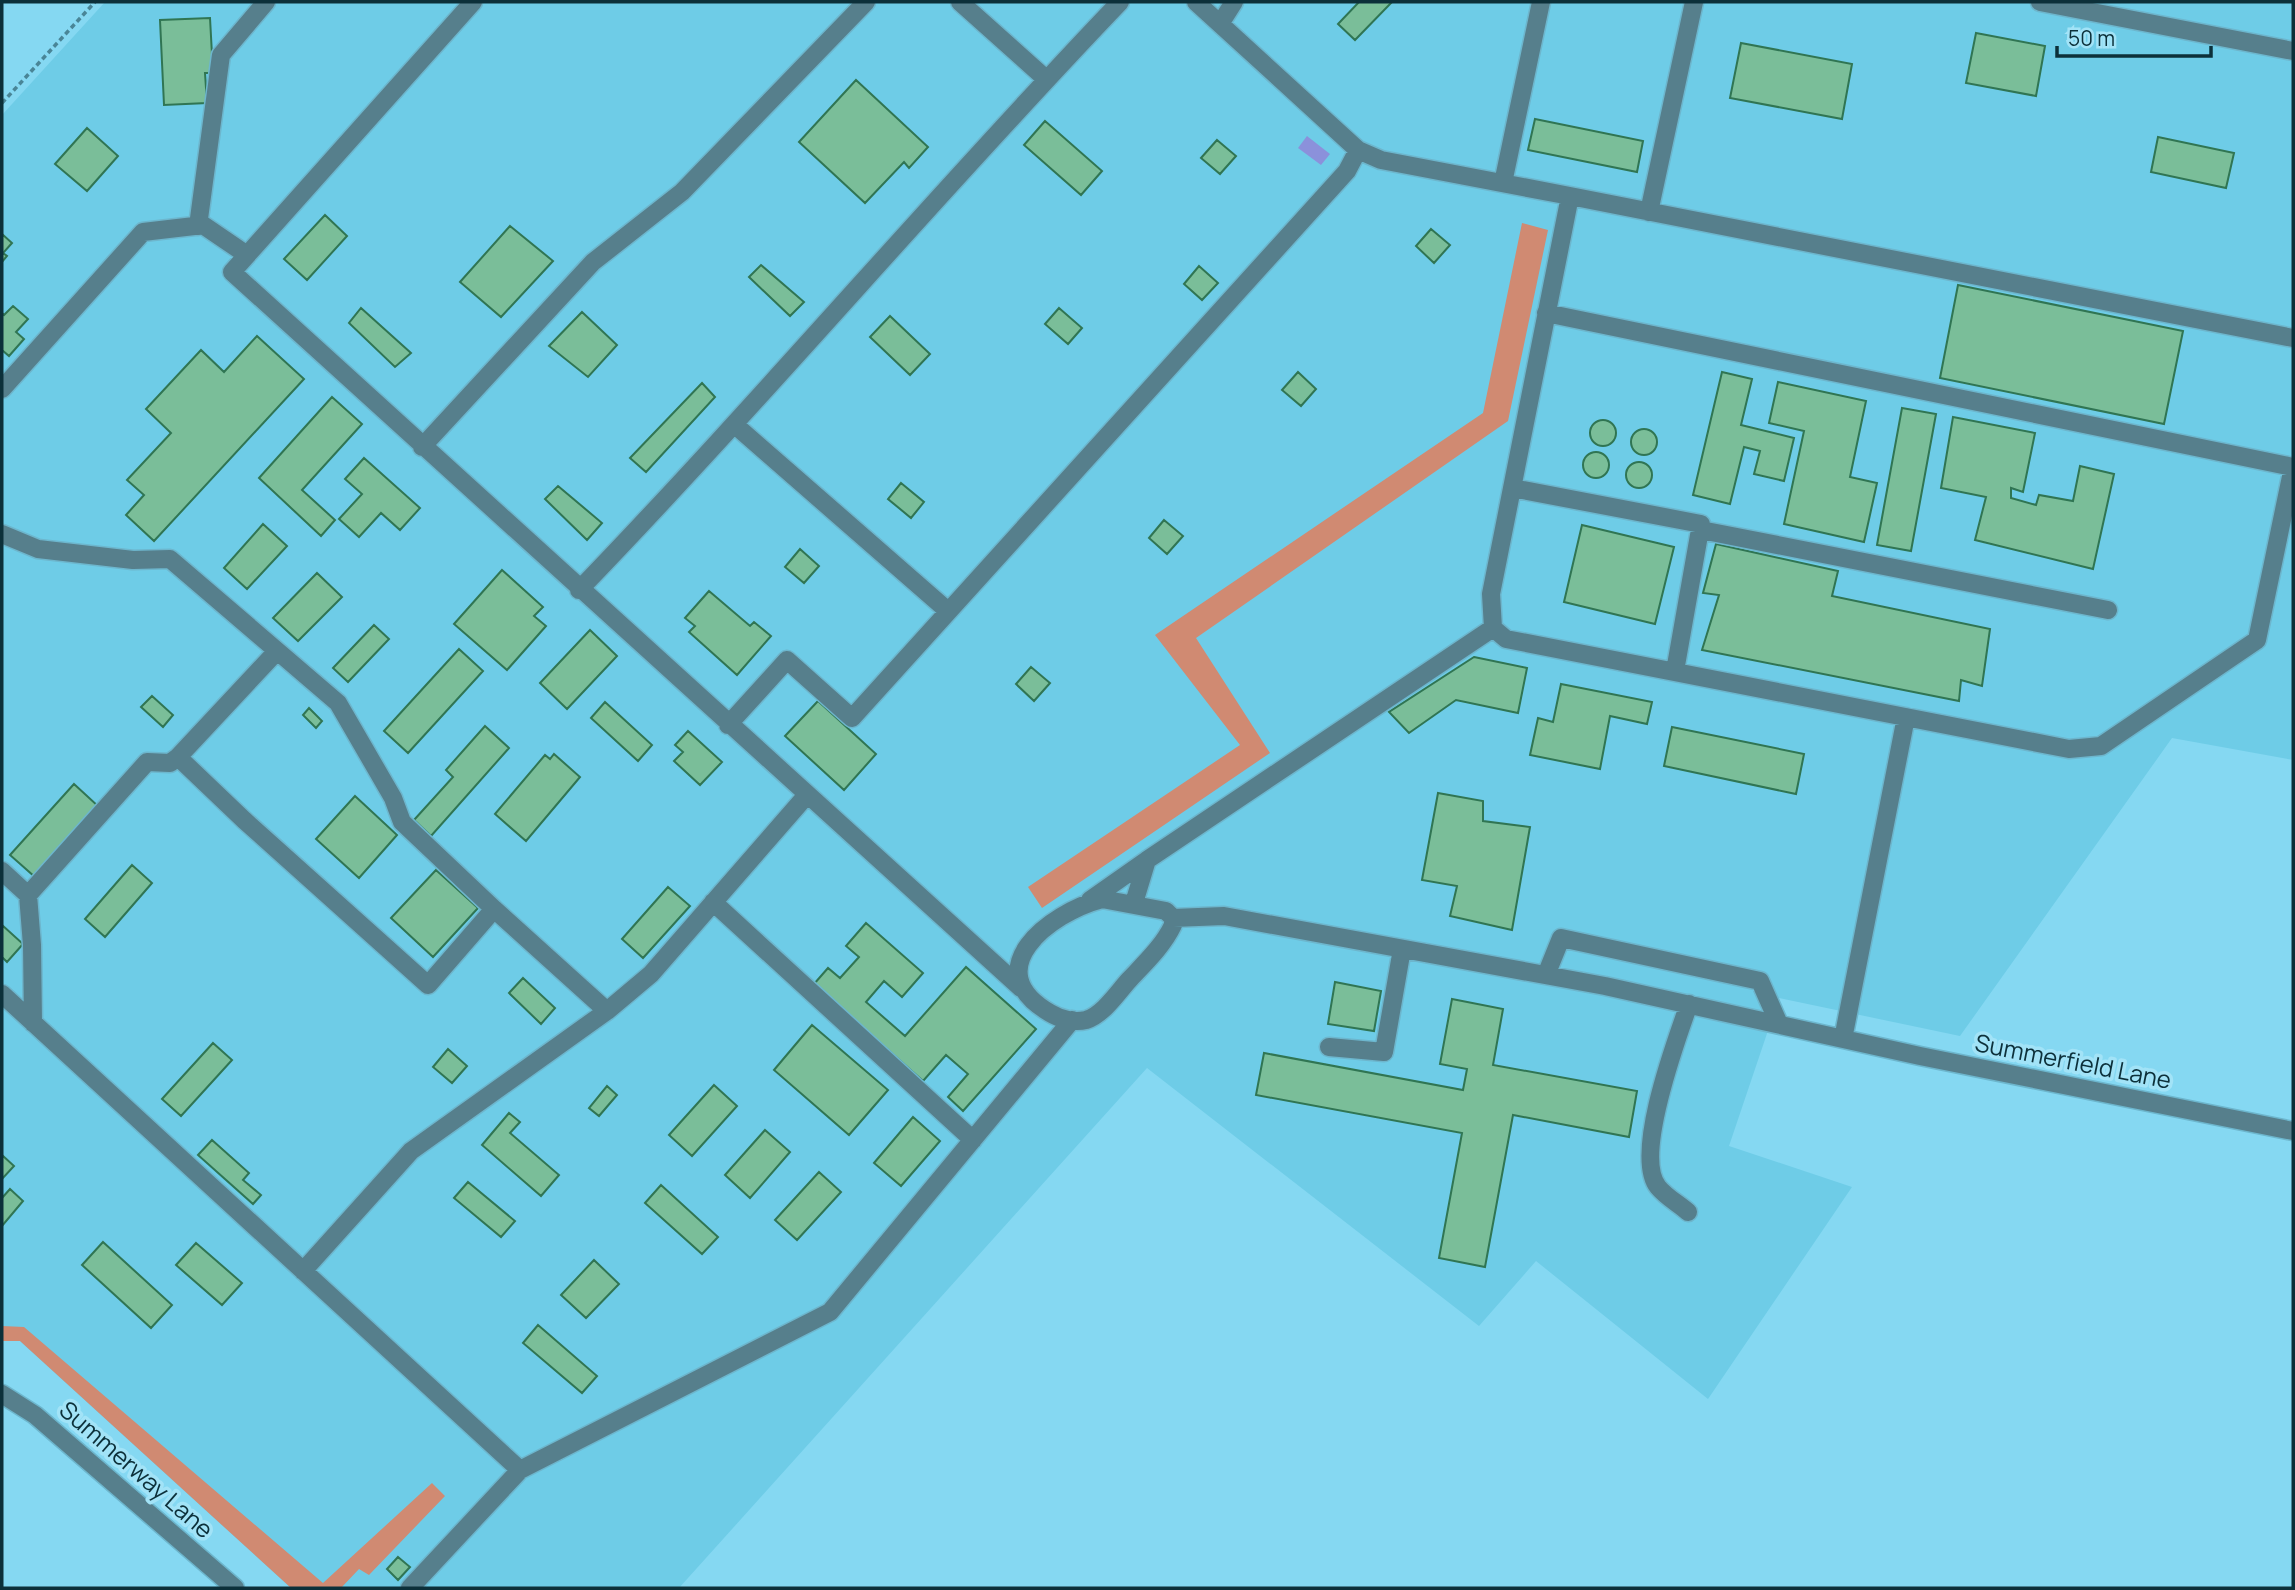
<svg xmlns="http://www.w3.org/2000/svg" width="2295" height="1590" viewBox="0 0 2295 1590" font-family="Manrope,sans-serif">
  <rect width="100%" height="100%" fill="#85d8f2"/>
  <!-- built -->
  <path fill="#6ecce7" d="M105 2H2293V760L2172 738 1960 1036 1779 998 1729 1146 1852 1187 1708 1399 1536 1261 1479 1326 1147 1068 679 1588H291L20 1341H2V115Z"/>
  <!-- green -->
  <path fill="#d08a72" d="M1522 223 1548 230 1508 421 1196 638 1270 753 1042 908 1028 887 1240 745 1155 635 1483 413Z
    M2 1326 24 1327 323 1583 432 1483 445 1496 369 1575 359 1569 341 1588H291L20 1341H2Z"/>
  <!-- water -->
  <path fill="#8b91db" d="M1307 136 1330 154 1321 165 1298 148Z"/>
  <!-- building -->
  <path fill="#7abe99" stroke="#307553" stroke-width="2" d="M1359 2H1392L1355 40 1338 24Z
    M210 18 213 73H205L207 103 164 105 160 20Z
    M1976 33 2045 46 2036 96 1966 83Z
    M1741 43 1852 64 1842 119 1730 98Z
    M856 80 928 147 909 168 904 162 865 203 799 142Z
    M1535 119 1643 141 1637 172 1528 150Z
    M1045 121 1102 171 1081 195 1024 145Z
    M87 128 118 156 87 191 55 164Z
    M2158 137 2234 153 2226 188 2151 172Z
    M1217 140 1236 156 1220 174 1201 158Z
    M325 215 347 236 307 280 284 259Z
    M510 226 553 261 501 317 460 282Z
    M1431 229 1450 245 1434 263 1416 246Z
    M2 234 12 243 3 253 7 256 2 262Z
    M761 265 804 302 790 316 749 277Z
    M1199 266 1218 283 1202 300 1184 284Z
    M1958 285 2183 331 2164 424 1940 378Z
    M13 306 28 319 16 332 24 339 9 356 2 350V313L4 315Z
    M361 308 411 353 395 367 349 323Z
    M1059 308 1082 328 1068 344 1045 324Z
    M582 312 617 345 588 377 549 346Z
    M890 316 930 354 910 375 870 337Z
    M257 336 304 379 154 541 126 515 144 495 127 480 171 433 146 409 201 350 224 372Z
    M1298 372 1316 389 1301 406 1282 390Z
    M1722 372 1752 379 1741 425 1794 438 1784 481 1754 474 1760 451 1744 447 1730 504 1693 495Z
    M1778 382 1866 401 1850 477 1877 483 1864 542 1784 524 1804 431 1769 423Z
    M702 383 715 397 646 472 630 458Z
    M332 397 362 424 302 490 335 520 321 536 259 478Z
    M1902 408 1936 414 1911 551 1877 545Z
    M1953 417 2035 433 2023 492 2011 488V498L2036 505 2039 495 2073 501 2080 466 2114 474 2093 569 1975 540 1986 497 1941 488Z
    M1590 433a13 13 0 1 1 26 0a13 13 0 1 1-26 0Z
    M1631 442a13 13 0 1 1 26 0a13 13 0 1 1-26 0Z
    M1583 465a13 13 0 1 1 26 0a13 13 0 1 1-26 0Z
    M364 458 420 508 400 530 381 513 359 537 339 519 362 494 345 479Z
    M1626 475a13 13 0 1 1 26 0a13 13 0 1 1-26 0Z
    M901 483 924 502 911 518 888 499Z
    M558 486 602 523 587 540 545 499Z
    M1164 520 1183 536 1167 554 1149 538Z
    M263 524 287 546 247 589 224 568Z
    M1582 525 1674 547 1655 624 1564 602Z
    M1716 544 1838 571 1832 596 1990 629 1982 686 1961 680 1959 701 1702 650 1719 595 1703 593Z
    M800 549 819 566 804 583 785 567Z
    M502 570 543 607 534 616 546 626 507 670 454 624Z
    M317 573 342 597 298 641 273 618Z
    M709 591 750 626 754 622 771 636 737 675 689 632 695 626 685 618Z
    M374 625 389 639 348 682 333 668Z
    M590 630 617 656 567 709 540 683Z
    M459 649 483 671 408 753 384 731Z
    M1474 657 1527 668 1518 713 1456 700 1409 733 1389 712Z
    M1031 667 1050 683 1034 701 1016 684Z
    M1561 684 1652 702 1647 724 1610 716 1600 769 1530 755 1538 718 1553 722Z
    M152 696 173 715 163 727 141 707Z
    M818 701 876 754 844 790 785 736Z
    M605 702 652 745 638 761 591 718Z
    M309 708 322 721 316 728 303 715Z
    M485 726 509 748 431 836 414 820 453 777 446 770Z
    M1672 727 1804 754 1796 794 1664 766Z
    M688 731 722 762 700 785 674 761 683 752 675 745Z
    M554 754 580 777 526 841 495 814 545 755 550 759Z
    M74 784 99 807 35 877 10 855Z
    M1438 793 1483 801V821L1530 827 1512 930 1450 916 1457 886 1422 880Z
    M355 796 397 835 359 878 316 839Z
    M132 865 152 883 105 937 85 919Z
    M436 870 478 908 433 957 391 918Z
    M668 887 690 906 643 958 622 939Z
    M866 923 923 973 902 997 884 981 866 1002 905 1036 966 967 1036 1029 963 1111 948 1097 968 1074 946 1055 923 1081 814 984 828 968 840 978 859 957 846 946Z
    M2 925 23 944 7 962 2 957Z
    M523 978 555 1008 541 1024 509 993Z
    M1335 982 1381 991 1374 1031 1328 1024Z
    M1452 999 1503 1009 1493 1065 1637 1091 1629 1137 1513 1115 1485 1267 1439 1258 1462 1133 1256 1095 1264 1053 1463 1090 1467 1069 1440 1064Z
    M812 1025 888 1090 849 1135 774 1070Z
    M213 1043 232 1060 181 1116 162 1099Z
    M448 1049 467 1066 452 1083 433 1067Z
    M714 1085 737 1106 692 1156 669 1135Z
    M607 1086 617 1095 599 1116 589 1108Z
    M509 1113 520 1122 510 1133 559 1175 541 1196 482 1145Z
    M913 1117 940 1141 901 1186 874 1163Z
    M765 1130 790 1152 750 1198 725 1175Z
    M212 1140 249 1173 243 1180 261 1195 253 1204 198 1155Z
    M2 1155 14 1166 2 1179Z
    M819 1172 841 1192 797 1240 775 1220Z
    M468 1182 515 1221 501 1237 454 1198Z
    M661 1185 718 1237 702 1254 645 1203Z
    M10 1189 23 1201 2 1226V1198Z
    M103 1242 172 1305 151 1328 82 1265Z
    M196 1243 242 1283 222 1305 176 1265Z
    M594 1260 619 1284 586 1318 561 1295Z
    M538 1325 597 1376 582 1393 523 1343Z
    M398 1557 410 1567 398 1580 387 1569Z"/>
  <g fill="none" stroke-linecap="round" stroke-linejoin="round">
    <!-- minor casing -->
    <g stroke="#6db6cd" stroke-width="21">
      <path id="minor" d="M473 2 232 272 1021 988
        M960 2 1046 79
        M1196 2 1358 150 1381 160 1570 196
        M2040 2 2293 51
        M1220 24 1234 2
        M1503 183 1541 2
        M1649 212 1694 2
        M198 226 221 55 266 2
        M1546 313 2293 467
        M2293 338 1570 196 1491 594 1493 628 1506 639 2069 749 2101 746 2257 640 2293 467
        M2 389 143 232 203 225 247 255
        M735 425 948 611
        M422 447 593 262 682 192 866 2
        M1512 488 1701 524 1675 671
        M1701 530 2108 610
        M2 534 38 549 133 560 170 559 338 703 393 798 402 822 494 909
        M579 590C764 398 936 194 1120 2
        M728 725 787 660 852 718 1347 171 1358 150
        M178 757 277 651
        M1147 860 1493 628
        M2 871 28 895
        M1102 899 1166 911 1173 918V925C1163 946 1145 963 1129 980 1118 992 1103 1015 1086 1020 1074 1023 1060 1019 1050 1013 976 970 1049 913 1102 899Z
        M1090 900 1147 860 1134 903
        M713 902 973 1140
        M1173 918 1224 916 1605 986 1920 1056 2293 1131
        M1546 975 1561 938 1760 981 1779 1024
        M2 994 520 1470
        M33 1023 32 945 28 895 147 762 170 763 178 757 244 820 428 985 494 909 607 1011
        M1843 1039 1906 717
        M1329 1047 1384 1052 1402 949
        M1688 1212C1679 1204 1666 1197 1658 1187 1633 1156 1676 1041 1689 1004
        M303 1271 411 1151 607 1011 651 974 806 796
        M2 1394 35 1415 235 1588
        M410 1588 520 1470 830 1312 1072 1020"/>
    </g>
    <!-- path -->
    <path stroke="#498597" stroke-width="3.5" stroke-dasharray="5 3.5" stroke-linecap="butt" d="M2 103 95 2"/>
    <!-- minor -->
    <use href="#minor" stroke="#567f8c" stroke-width="18"/>
  </g>
  <g text-anchor="middle" stroke-width="7" stroke-linejoin="round" paint-order="stroke">
    <!-- street labels -->
    <g font-size="24" fill="#0c303a" stroke="#a2e3f7">
      <text transform="translate(2073 1062) rotate(11)" y="8">Summerfield Lane</text>
      <text transform="translate(136 1470) rotate(41)" y="8">Summerway Lane</text>
    </g>
  </g>
  <!-- border -->
  <rect width="2295" height="1590" fill="none" stroke="#0c303a" stroke-width="7"/>
  <!-- scale -->
  <path d="M2057 46v10h154v-10" fill="none" stroke="#0c303a" stroke-width="3.5"/>
  <text x="2068" y="46" font-size="21" fill="#0c303a" stroke="#a2e3f7" stroke-width="5" paint-order="stroke">50 m</text>
</svg>
